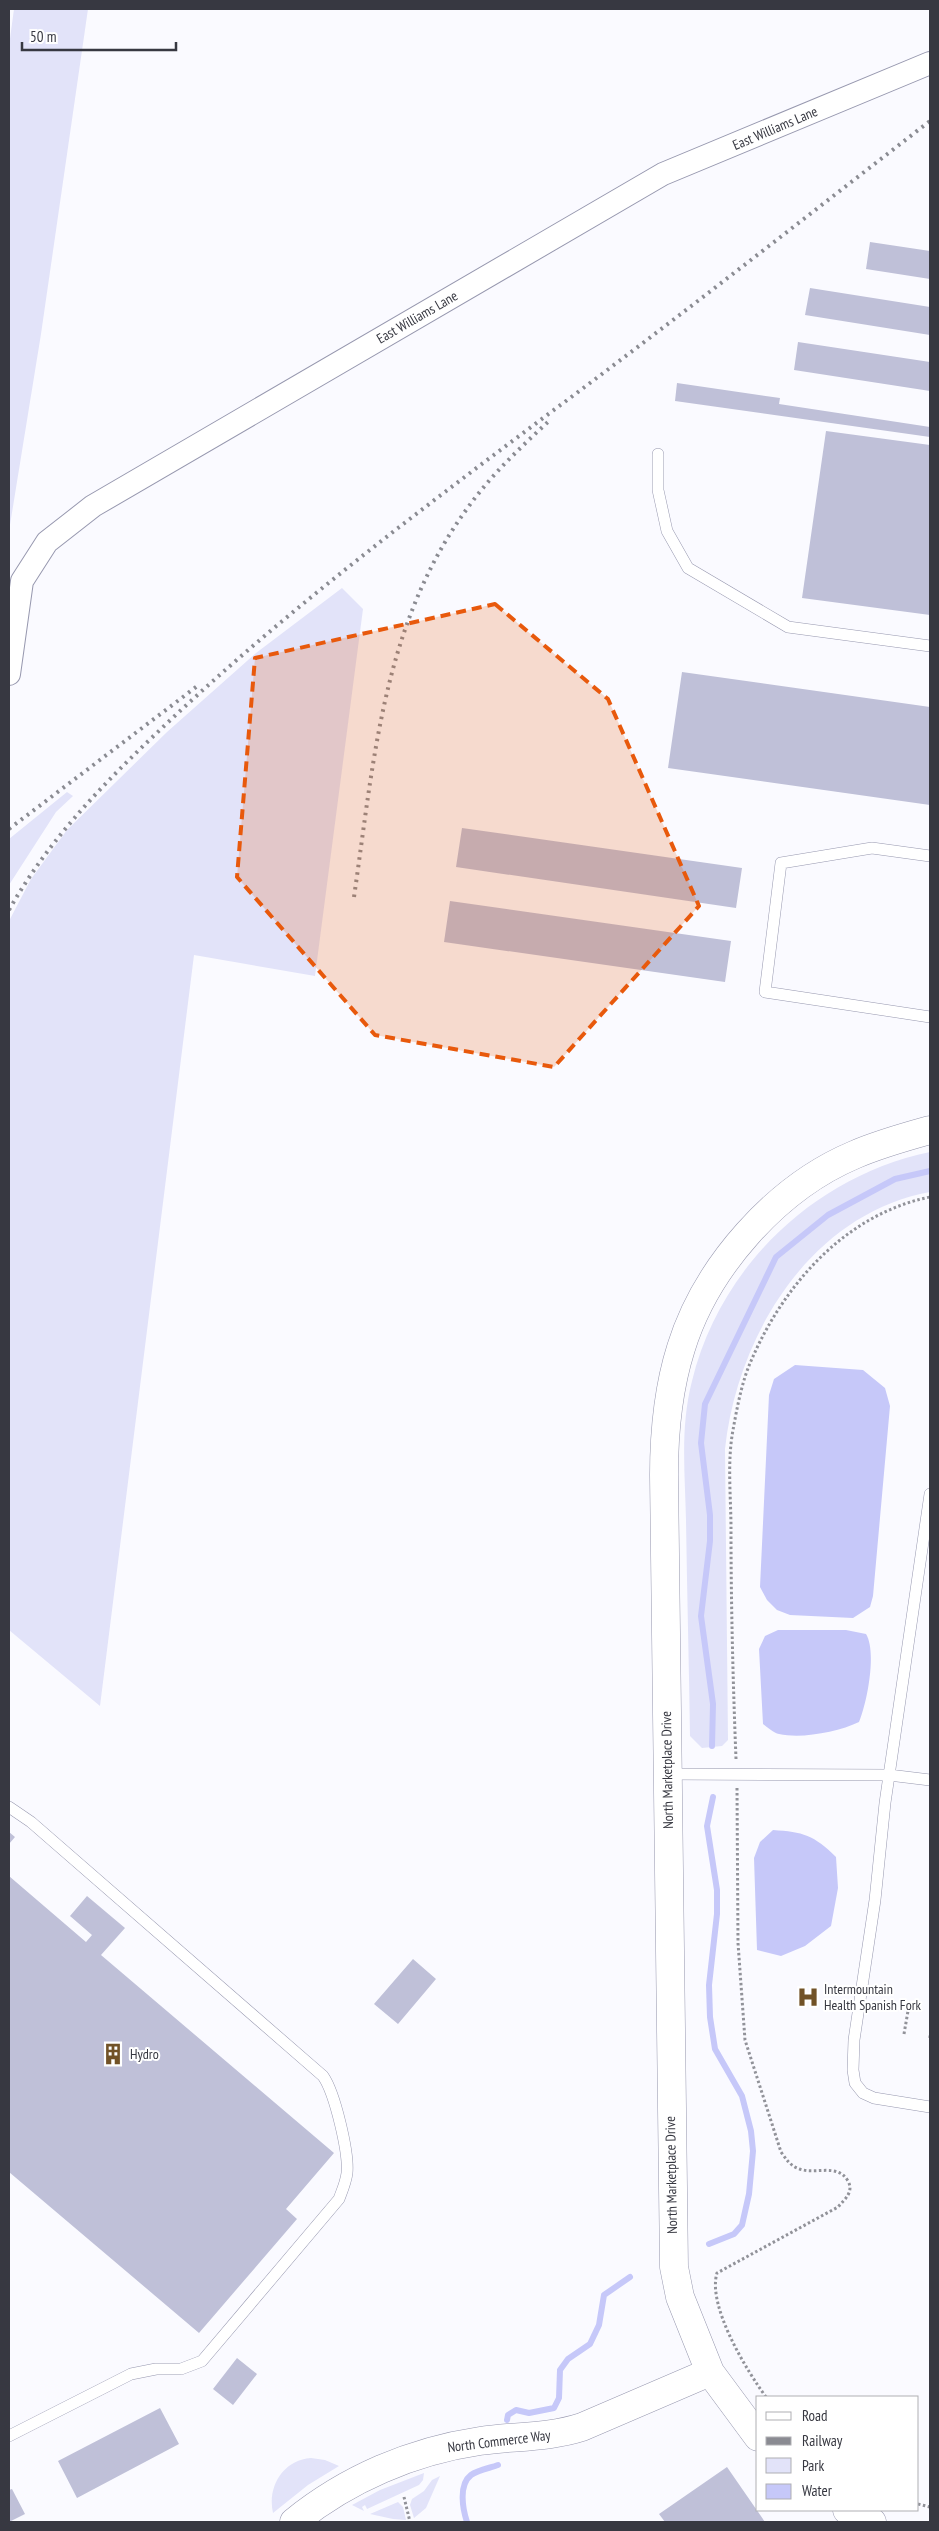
<svg xmlns="http://www.w3.org/2000/svg" width="939" height="2531" viewBox="0 0 939 2531" font-family="'PT Sans Narrow',sans-serif">
  <rect width="100%" height="100%" fill="#fafaff"/>
  <!-- green -->
  <path fill="#e2e3f9" d="M14 9H88L41 334 9 531V46Z
    M342 588 363 609 315 976 194 955 100 1706 9 1630V921L31 879 67 830 167 732 256 653Z
    M67 792 73 796 56 812 9 885V839Z
    M930 1152V1192C810 1214 737 1336 725 1449L728 1740 722 1746 702 1748 690 1736C689 1664 687 1592 686 1520 685 1473 680 1427 692 1381 720 1266 815 1176 930 1152Z
    M311 2458 325 2460 339 2466 308 2485 273 2513C267 2487 283 2460 311 2458Z
    M424 2473 423 2480 419 2485 367 2509 365 2505 362 2507 364 2511 352 2505 380 2490Z
    M440 2476 426 2508 414 2518 410 2505 412 2499 424 2491 432 2480Z
    M398 2502 403 2507 406 2520 393 2519 370 2514Z"/>
  <!-- water -->
  <path fill="#c6c8f9" d="M795 1365 863 1370 885 1388 890 1406 873 1596 870 1607 853 1618 790 1615 777 1610 767 1600 760 1587 769 1395 774 1379Z
    M778 1630H846L866 1634C877 1652 867 1703 859 1722 838 1732 802 1739 779 1734 774 1733 767 1727 763 1724L759 1649 765 1636Z
    M773 1830C803 1832 814 1835 836 1857L838 1888 831 1926 805 1946 781 1956 757 1950 754 1858 760 1842Z"/>
  <g fill="none" stroke-linecap="round" stroke-linejoin="round">
    <!-- stream -->
    <path stroke="#c6c8f9" stroke-width="6" d="M712 1746 713 1704 701 1616 710 1541V1515L701 1443 705 1404 776 1257 828 1215 895 1179 930 1171
      M709 2244 734 2234 742 2225 749 2194 753 2151 751 2131 742 2096 715 2049 710 2017 709 1985 717 1914V1890L707 1826 713 1797
      M507 2420 508 2415 516 2410 529 2413 554 2408 559 2398 560 2370 568 2359 590 2344 599 2325 604 2295 630 2277
      M467 2522C463 2510 458 2485 471 2475 478 2470 490 2468 498 2465"/>
  </g>
  <!-- building -->
  <path fill="#bfc0d8" d="M870 242 930 251V279L866 269Z
    M810 288 930 307V335L805 315Z
    M798 342 930 362V391L794 370Z
    M677 383 780 398 779 404 930 427V437L675 401Z
    M826 431 930 445V615L802 598Z
    M682 672 930 707V805L668 768Z
    M462 828 742 868 736 908 456 867Z
    M450 901 731 941 725 982 444 942Z
    M9 1832 15 1837 9 1844Z
    M9 1876 86 1942 92 1935 70 1916 87 1896 125 1928 101 1955 334 2153 286 2209 297 2219 199 2333 9 2172Z
    M413 1959 436 1979 398 2024 374 2004Z
    M237 2358 257 2374 233 2405 213 2389Z
    M160 2408 179 2444 77 2498 58 2461Z
    M727 2467 765 2522H665L659 2514Z
    M12 2489 25 2514 9 2522V2490Z"/>
  <g fill="none" stroke-linecap="round" stroke-linejoin="round">
    <!-- lane casing -->
    <g stroke="#9798af" stroke-width="12">
      <path id="lane" d="M658 454V490L667 531 688 568 788 627 930 646
        M930 856 872 848 781 863 765 992 930 1017
        M930 1494 885 1803 875 1900 854 2040 853 2070 855 2083 863 2093 874 2098 930 2107
        M667 1774 889 1775 930 1780
        M9 1807 31 1822 323 2076C335 2093 349 2153 347 2173 346 2182 342 2191 339 2199L202 2361 181 2369H156L131 2374 9 2436"/>
    </g>
    <!-- street casing -->
    <g stroke="#9798af" stroke-width="24">
      <path id="street" d="M9 674 22 581 47 542 93 506 663 174 930 63"/>
    </g>
    <!-- secondary casing -->
    <g stroke="#9798af" stroke-width="29">
      <path id="secondary" d="M758 2437 710 2372 680 2297 674 2267 664 1475C664 1432 668 1389 681 1348 706 1267 776 1188 854 1155 879 1144 905 1137 930 1130
        M847 2510 872 2522
        M294 2522C347 2479 412 2451 480 2441 514 2436 548 2438 582 2427L710 2372"/>
    </g>
    <!-- path -->
    <path stroke="#919299" stroke-width="3" stroke-dasharray="2.5 2.5" stroke-linecap="butt" d="M736 1759C733 1682 731 1606 731 1529 731 1497 727 1462 733 1430 737 1408 742 1381 751 1361 784 1284 846 1214 930 1197
      M737 1788 738 1943 745 2040 781 2152C786 2159 790 2165 797 2168 814 2176 837 2162 848 2181 854 2192 845 2199 838 2207L717 2273C707 2306 747 2371 766 2397
      M904 2034 908 2011
      M930 2038V2033
      M404 2497 410 2522
      M918 2504 930 2507"/>
    <!-- lane -->
    <use href="#lane" stroke="#fff" stroke-width="11"/>
    <!-- street -->
    <use href="#street" stroke="#fff" stroke-width="22"/>
    <!-- secondary -->
    <use href="#secondary" stroke="#fff" stroke-width="28"/>
    <!-- rail -->
    <path stroke="#8a8b92" stroke-width="4" stroke-dasharray="2.5 5" stroke-linecap="butt" d="M9 829 200 684
      M354 897C374 760 383 622 469 506 492 474 521 447 549 421
      M9 910C53 832 115 772 180 711 307 593 447 490 586 386 702 299 816 209 930 121"/>
  </g>
  <!-- marked area -->
  <path fill="#e8590c" fill-opacity="0.2" stroke="#e8590c" stroke-width="4" stroke-dasharray="10 6" stroke-linejoin="round" d="M495 604 608 699 699 906 554 1067 375 1035 237 877 255 658Z"/>
  <!-- icons -->
  <defs>
    <g id="hospital-bare" transform="scale(1.725)"><path d="M-5-5h3v3.5h4V-5h3V5h-3V1.5h-4V5h-3Z" fill="#715227" stroke="#fff" stroke-width="2.5" paint-order="stroke"/></g>
    <g id="building-bare" transform="scale(1.725)"><path d="M-4-6H4V6H1V3H-1V6H-4ZM-2.5-4.3h1.7v1.8h-1.7ZM.8-4.3h1.7v1.8H.8ZM-2.5-1h1.7V.8h-1.7ZM.8-1h1.7V.8H.8Z" fill="#715227" stroke="#fff" stroke-width="2.5" paint-order="stroke"/></g>
  </defs>
  <g fill-rule="evenodd">
    <use href="#hospital-bare" x="808" y="1997"/>
    <use href="#building-bare" x="113" y="2054"/>
  </g>
  <g text-anchor="middle" stroke-width="4" stroke-linejoin="round" paint-order="stroke">
    <!-- street labels -->
    <g font-size="14" fill="#373841" stroke="#fff">
      <text transform="translate(775 128) rotate(-23)" y="5">East Williams Lane</text>
      <text transform="translate(417 317) rotate(-30)" y="5">East Williams Lane</text>
      <text transform="translate(667 1770) rotate(-91)" y="5">North Marketplace Drive</text>
      <text transform="translate(671 2175) rotate(-91)" y="5">North Marketplace Drive</text>
      <text transform="translate(499 2441) rotate(-7)" y="5">North Commerce Way</text>
    </g>
    <!-- poi labels -->
    <g font-size="14" fill="#373841" stroke="#fff" text-anchor="start">
      <text x="824" y="1994">Intermountain<tspan x="824" dy="16">Health Spanish Fork</tspan></text>
      <text x="130" y="2059">Hydro</text>
    </g>
  </g>
  <!-- border -->
  <rect width="939" height="2531" fill="none" stroke="#373841" stroke-width="20"/>
  <!-- legend -->
  <rect x="756" y="2396" width="162" height="115" fill="#ffffff" stroke="#afafb3"/>
  <rect x="766" y="2412" width="25" height="8" fill="#ffffff" stroke="#afafb3"/>
  <text x="802" y="2421" font-size="15" fill="#373841">Road</text>
  <rect x="766" y="2437" width="25" height="8" fill="#8a8b92" stroke="#afafb3"/>
  <text x="802" y="2446" font-size="15" fill="#373841">Railway</text>
  <rect x="766" y="2458" width="25" height="15" fill="#e2e3f9" stroke="#afafb3"/>
  <text x="802" y="2471" font-size="15" fill="#373841">Park</text>
  <rect x="766" y="2484" width="25" height="15" fill="#c6c8f9" stroke="#afafb3"/>
  <text x="802" y="2496" font-size="15" fill="#373841">Water</text>
  <!-- scale -->
  <path d="M22 42v8h154v-8" fill="none" stroke="#373841" stroke-width="2.5"/>
  <text x="30" y="42" font-size="15" fill="#373841" stroke="#ffffff" stroke-width="4" paint-order="stroke">50 m</text>
</svg>
